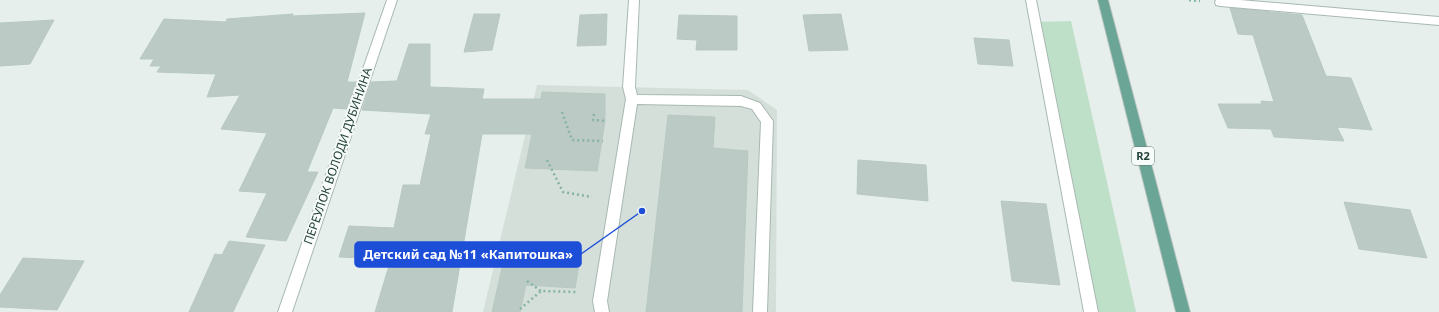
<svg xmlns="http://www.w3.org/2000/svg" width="1439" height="312" viewBox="0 0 1439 312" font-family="'Noto Sans',sans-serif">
  <rect width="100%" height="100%" fill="#e6efeb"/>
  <!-- built -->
  <path fill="#d4dfda" d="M537 85 748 90 777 110 776 312H483Z"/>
  <!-- green -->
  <path fill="#bfe0c8" d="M1071 21 1136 312H1091L1034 22Z"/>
  <!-- building -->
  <path fill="#bbcac4" stroke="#b8c9c2" d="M1230 8 1302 15 1326 76 1351 78 1372 130 1337 127 1344 141 1274 137 1271 129 1228 128 1218 104H1262L1261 101 1274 102 1253 35 1238 34Z
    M365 13 347 82H357L347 109 333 108 307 172H318L286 241 246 237 267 193 239 191 267 133 221 129 240 95 207 97 216 74 157 72 161 66H150L154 59H140L164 19 226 22 227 19 293 14 292 16Z
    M474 14H500L492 50 464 52Z
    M607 14 606 45 577 46 580 15Z
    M841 14 848 50 809 51 803 15Z
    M679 15 737 16V50H696L697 40 677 39Z
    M54 20 30 64 0 66V23Z
    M974 38 1009 40 1013 66 978 64Z
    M409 44H430V87L484 89 482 99H541L542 92 605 94V121L597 171 525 168 532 134H482L452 312H375L391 259 339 257 349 226 394 228 403 185H420L431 134H425L431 114 362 110 371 82 397 81Z
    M668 115 715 117 713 148 748 151 742 312H646Z
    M858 160 926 165 928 201 857 194Z
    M1001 201 1046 204 1060 285 1012 281Z
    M1344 202 1410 210 1427 258 1359 249Z
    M229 241 265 245 233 312H189L215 254 222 255Z
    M554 247 582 248 575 288 526 285 520 312H492L504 259 551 261Z
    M23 258 84 261 57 310 0 307V295Z"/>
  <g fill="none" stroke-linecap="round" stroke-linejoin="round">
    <!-- service casing -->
    <g stroke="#a8b8b2" stroke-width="2">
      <path id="service" d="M629 0H639L635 87 637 95 741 96 760 103 773 121 767 312H753L761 122 752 109 741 106 637 104 607 301 609 312H595L593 301 626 99 623 87Z
        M1026 0H1036L1098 312H1084Z"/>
    </g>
    <!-- minor casing -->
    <g stroke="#a8b8b2" stroke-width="2">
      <path id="minor" d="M387 0H397L292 312H278Z
        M1216 0H1240L1439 17V25L1220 6 1216 5 1215 2Z"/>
    </g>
    <!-- primary casing -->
    <g stroke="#c2cac8" stroke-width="2">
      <path id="primary" d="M1098 0H1108L1190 312H1176Z"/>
    </g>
    <!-- path -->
    <path stroke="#86b3a5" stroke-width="2.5" stroke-dasharray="2 3" stroke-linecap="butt" d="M1189 0 1200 1
      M562 112 572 140 603 141
      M594 114 593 120 606 121
      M547 160 563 192 592 197
      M527 281 541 291
      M520 309 541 291 577 292"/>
    <!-- service -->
    <use href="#service" fill="#fff" fill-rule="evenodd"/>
    <!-- minor -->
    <use href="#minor" fill="#fff" fill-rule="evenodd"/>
    <!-- primary -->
    <use href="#primary" fill="#6aa596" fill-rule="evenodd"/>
  </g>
  <g text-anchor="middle" stroke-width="4" stroke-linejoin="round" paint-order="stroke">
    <!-- shield labels -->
    <rect fill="#f7fbf9" stroke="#637a73" stroke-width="1" x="1132" y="147" width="22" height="18" rx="3"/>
    <g font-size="11" font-weight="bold" fill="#24423a">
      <text x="1143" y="160">R2</text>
    </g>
    <!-- street labels -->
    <g font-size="12" fill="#24423a" stroke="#f7fbf9">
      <text transform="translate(338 156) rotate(-71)" y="4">ПЕРЕУЛОК ВОЛОДИ ДУБИНИНА</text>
    </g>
  </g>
  <!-- callouts -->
  <path fill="none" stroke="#1d4ed8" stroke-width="1.5" d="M642 211L581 254"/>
  <circle fill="#1d4ed8" stroke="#f7fbf9" stroke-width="1.5" cx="642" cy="211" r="4"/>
  <rect fill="#1d4ed8" stroke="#1d4ed8" stroke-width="1.5" x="355" y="242" width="226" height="25" rx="4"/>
  <g font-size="13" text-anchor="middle" font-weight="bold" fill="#fff">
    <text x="468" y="259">Детский сад №11 «Капитошка»</text>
  </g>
</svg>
